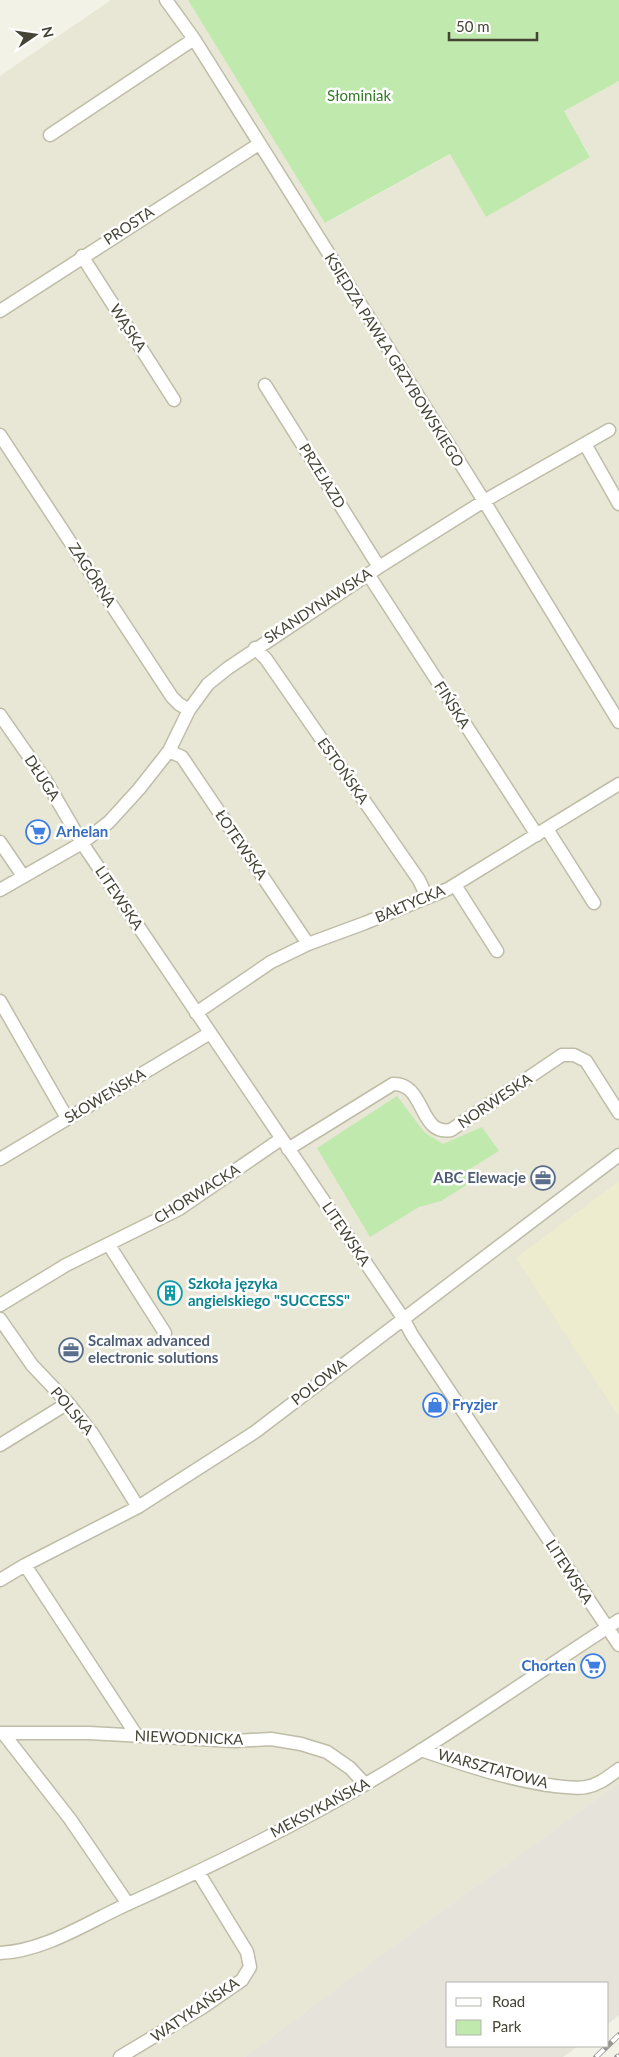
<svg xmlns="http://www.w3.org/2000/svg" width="619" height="2057" viewBox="0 0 619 2057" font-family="Lato,sans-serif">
  <rect width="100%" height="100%" fill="#f3f2e6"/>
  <!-- residential -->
  <path fill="#e8e6d4" d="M111 0H188L326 223 451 154 486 217 590 156 564 111 619 81V1783L378 1957 245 2057H0V76Z"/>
  <!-- industrial -->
  <path fill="#e6e3db" d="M619 1783V2015L608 2024V1983H448V2046H578L563 2057H245L378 1957Z"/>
  <!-- education -->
  <path fill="#edeccf" d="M619 1181V1417L516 1258Z"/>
  <!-- green -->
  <path fill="#c0e9ad" d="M188 0H619V81L564 111 590 157 486 217 450 154 325 223Z
    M397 1096 424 1132 443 1144 482 1127 499 1151 470 1169 473 1181 441 1201 419 1207 370 1237 317 1148Z"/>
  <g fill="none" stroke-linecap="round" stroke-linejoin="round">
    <!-- minor casing -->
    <g stroke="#bfbda8" stroke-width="15">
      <path id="minor" d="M166 0 194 39 484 501 619 722
        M50 135 194 39
        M82 256 174 400
        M0 311 259 144
        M265 385 379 567
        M0 435 172 697 179 704 189 710
        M585 444 619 504
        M368 574 537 835
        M255 648 266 659 419 880 427 897
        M0 715 46 781 82 843 403 1318 412 1335 619 1645
        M169 751 182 757 308 944
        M547 829 594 903
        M0 842 23 876
        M455 885 497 951
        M0 890 82 843 109 822 139 789 169 751 189 710 208 684 228 668 379 567 484 501 609 430
        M0 1001 67 1118
        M196 1013 271 962 308 944 365 923 448 889 619 784
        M288 1149 393 1084C426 1083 418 1136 451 1130L562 1055H574L586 1061 619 1113
        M0 1159 210 1033
        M109 1245 165 1333
        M0 1305 66 1265 179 1209 281 1139
        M0 1319 32 1365 68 1403 92 1433 138 1507
        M0 1445 68 1403
        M25 1565 137 1736
        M0 1580 25 1565 138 1507 255 1432 619 1155
        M0 1733H89L235 1741 271 1739 301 1744 327 1752 350 1768 365 1784
        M3 1733 70 1819 128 1904
        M421 1750C465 1765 509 1780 555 1786 565 1787 576 1789 586 1787 599 1785 608 1777 619 1769
        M0 1953C46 1951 89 1921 130 1903 223 1861 317 1815 404 1761 477 1716 547 1666 619 1620
        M120 2057 203 2007 242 1980 250 1967 247 1952 198 1872"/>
    </g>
    <!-- minor -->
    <use href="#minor" stroke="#fff" stroke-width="12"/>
    <!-- rail casing -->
    <g stroke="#969696" stroke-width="5.5">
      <path id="rail" d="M596 2057 619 2035
        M617 2057 619 2056"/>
    </g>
    <!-- rail -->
    <use href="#rail" stroke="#fff" stroke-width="4" stroke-dasharray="11" stroke-linecap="butt"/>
  </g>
  <!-- icons -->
  <defs>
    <g id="supermarket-ring" transform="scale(1.25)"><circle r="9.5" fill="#fff" stroke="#3f7fe0" stroke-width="1.5"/><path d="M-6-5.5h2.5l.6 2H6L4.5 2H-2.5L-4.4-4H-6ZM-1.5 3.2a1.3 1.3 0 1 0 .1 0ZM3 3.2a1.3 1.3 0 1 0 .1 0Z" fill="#3f7fe0"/></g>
    <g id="office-ring" transform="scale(1.25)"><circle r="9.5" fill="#fff" stroke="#5c6f8a" stroke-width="1.5"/><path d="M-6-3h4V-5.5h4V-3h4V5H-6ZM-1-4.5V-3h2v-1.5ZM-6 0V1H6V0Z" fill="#5c6f8a"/></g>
    <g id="building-ring" transform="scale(1.25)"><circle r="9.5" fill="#fff" stroke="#0f9aa8" stroke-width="1.5"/><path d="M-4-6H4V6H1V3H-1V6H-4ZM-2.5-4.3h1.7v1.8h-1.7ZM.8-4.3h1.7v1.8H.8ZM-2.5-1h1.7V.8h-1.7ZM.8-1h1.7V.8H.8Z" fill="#0f9aa8"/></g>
    <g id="shop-ring" transform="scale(1.25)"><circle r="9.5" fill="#fff" stroke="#3f7fe0" stroke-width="1.5"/><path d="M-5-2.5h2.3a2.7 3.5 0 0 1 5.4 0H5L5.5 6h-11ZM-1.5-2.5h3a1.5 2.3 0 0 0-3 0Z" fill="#3f7fe0"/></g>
  </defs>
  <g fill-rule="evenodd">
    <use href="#supermarket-ring" x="38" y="832"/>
    <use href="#office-ring" x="543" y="1178"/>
    <use href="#building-ring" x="170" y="1293"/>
    <use href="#office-ring" x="71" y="1350"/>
    <use href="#shop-ring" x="435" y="1405"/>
    <use href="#supermarket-ring" x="593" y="1666"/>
  </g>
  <g text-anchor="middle" stroke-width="5" stroke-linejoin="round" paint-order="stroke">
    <!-- park labels -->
    <g font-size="15" fill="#337a26" stroke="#fff">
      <text x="359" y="101">Słominiak</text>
    </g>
    <!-- street labels -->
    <g font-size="15" fill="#464435" stroke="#fff">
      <text transform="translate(129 226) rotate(-33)" y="5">PROSTA</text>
      <text transform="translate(128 328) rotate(57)" y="5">WĄSKA</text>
      <text transform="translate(394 360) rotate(58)" y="5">KSIĘDZA PAWŁA GRZYBOWSKIEGO</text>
      <text transform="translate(322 476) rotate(58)" y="5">PRZEJAZD</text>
      <text transform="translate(92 575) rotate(57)" y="5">ZAGÓRNA</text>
      <text transform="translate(318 606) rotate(-33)" y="5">SKANDYNAWSKA</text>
      <text transform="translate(452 705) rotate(57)" y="5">FIŃSKA</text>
      <text transform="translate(343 771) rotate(55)" y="5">ESTOŃSKA</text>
      <text transform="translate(42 778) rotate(57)" y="5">DŁUGA</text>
      <text transform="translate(241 845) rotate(56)" y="5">ŁOTEWSKA</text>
      <text transform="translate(119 898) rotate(56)" y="5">LITEWSKA</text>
      <text transform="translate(410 904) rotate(-23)" y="5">BAŁTYCKA</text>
      <text transform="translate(105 1096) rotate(-31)" y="5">SŁOWEŃSKA</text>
      <text transform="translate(495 1101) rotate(-34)" y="5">NORWESKA</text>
      <text transform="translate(197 1194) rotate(-32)" y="5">CHORWACKA</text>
      <text transform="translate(346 1234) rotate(56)" y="5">LITEWSKA</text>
      <text transform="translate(319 1382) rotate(-38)" y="5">POLOWA</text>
      <text transform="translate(72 1411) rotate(50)" y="5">POLSKA</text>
      <text transform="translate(569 1572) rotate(57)" y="5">LITEWSKA</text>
      <text transform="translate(189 1738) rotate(2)" y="5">NIEWODNICKA</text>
      <text transform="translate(493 1769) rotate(15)" y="5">WARSZTATOWA</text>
      <text transform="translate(320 1808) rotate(-28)" y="5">MEKSYKAŃSKA</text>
      <text transform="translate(195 2010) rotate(-34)" y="5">WATYKAŃSKA</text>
    </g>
    <!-- shop labels -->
    <g font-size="15" font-weight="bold" fill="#366cbe" stroke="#fff" text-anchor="start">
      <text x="56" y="837">Arhelan</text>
      <text x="452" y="1410">Fryzjer</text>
      <text x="576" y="1671" text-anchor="end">Chorten</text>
    </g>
    <!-- service labels -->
    <g font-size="15" font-weight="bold" fill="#4e5e75" stroke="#fff" text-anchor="end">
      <text x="526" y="1183">ABC Elewacje</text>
      <text x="88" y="1346" text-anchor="start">Scalmax advanced<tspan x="88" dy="17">electronic solutions</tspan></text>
    </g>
    <!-- culture labels -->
    <g font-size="15" font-weight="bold" fill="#0d838f" stroke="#fff" text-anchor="start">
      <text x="188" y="1289">Szkoła języka<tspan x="188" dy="17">angielskiego "SUCCESS"</tspan></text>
    </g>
  </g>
  <!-- legend -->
  <rect x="446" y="1982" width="162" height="65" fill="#ffffff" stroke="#b5b4ae"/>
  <rect x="456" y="1998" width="25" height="8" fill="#ffffff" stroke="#b5b4ae"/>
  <text x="492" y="2007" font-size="15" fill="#464435">Road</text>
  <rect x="456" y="2020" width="25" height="15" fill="#c0e9ad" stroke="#b5b4ae"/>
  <text x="492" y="2032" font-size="15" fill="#464435">Park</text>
  <!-- north arrow -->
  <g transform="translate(35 35) rotate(77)" stroke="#ffffff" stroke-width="4" paint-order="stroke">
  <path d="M0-4L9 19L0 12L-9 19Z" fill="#464435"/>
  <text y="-8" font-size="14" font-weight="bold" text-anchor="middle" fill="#464435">N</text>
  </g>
  <!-- scale -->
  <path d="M449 32v8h88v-8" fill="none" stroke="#464435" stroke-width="2.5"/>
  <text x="456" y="32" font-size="15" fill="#464435" stroke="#ffffff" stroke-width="4" paint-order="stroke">50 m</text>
</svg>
